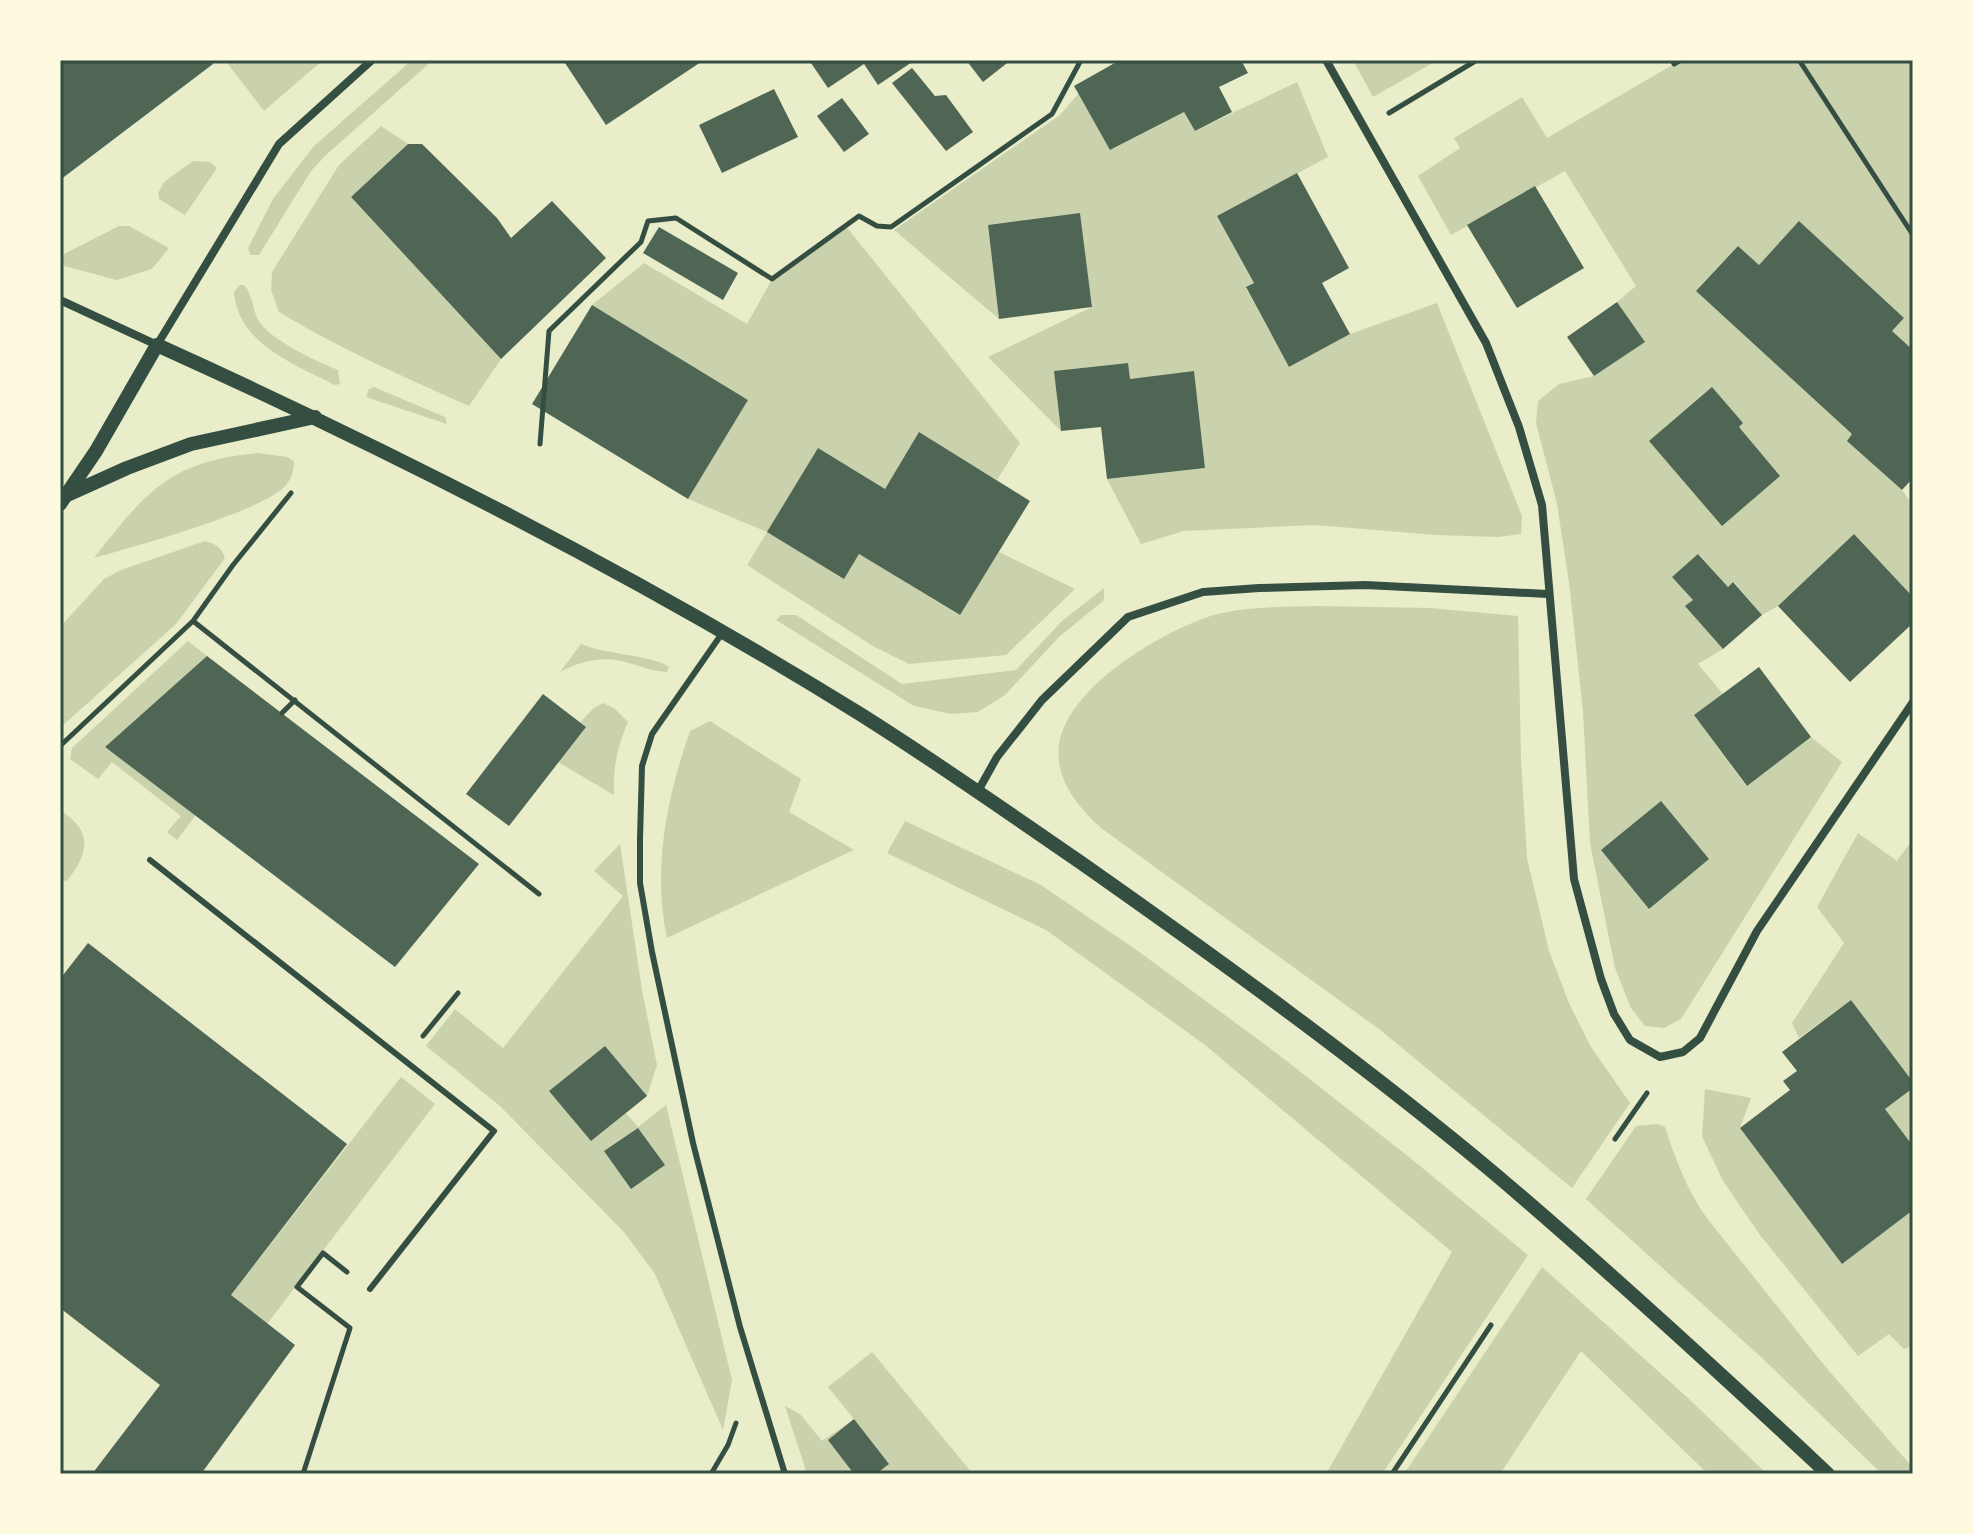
<svg xmlns="http://www.w3.org/2000/svg" width="1973" height="1534" viewBox="0 0 1973 1534" font-family="'Noto Sans',sans-serif">
  <rect width="100%" height="100%" fill="#e9edc9"/>
  <!-- green -->
  <path fill="#cad2ad" d="M232 60H323L264 111 228 64Z
    M412 60H433L326 155 311 171 259 255H250L248 248 273 199 314 146Z
    M1353 60H1438L1373 97Z
    M1681 60H1913V350L1892 331 1904 318 1799 222 1759 265 1738 246 1696 291 1852 434 1848 441 1902 490 1913 506V597L1854 534 1778 606 1762 615 1734 582 1728 587 1699 554 1673 577 1693 600 1686 606 1723 649 1698 664 1723 694 1694 715 1746 786 1811 737 1842 762 1681 1019 1664 1028 1645 1026 1631 1008 1615 968 1590 843 1583 712 1570 590 1557 504 1536 423 1538 401 1559 384 1594 376 1644 342 1617 302 1636 286 1565 171 1451 235 1418 176 1460 148 1454 138 1522 97 1547 138Z
    M1297 82 1328 157 1217 216 1254 283 1246 288 1289 367 1350 334 1437 303 1522 516 1521 534 1498 537 1436 535 1315 525 1184 531 1141 544 1107 479 1205 468 1194 372 1130 379 1127 363 1055 371 1061 431 988 357 1092 307 1080 213 988 225 999 319 894 230 1060 115 1078 94 1111 150 1184 112 1195 131Z
    M381 126 408 144 351 197 501 359 469 406C404 377 340 349 279 312L271 290 272 272 339 165Z
    M193 161 210 162 217 168 185 215 159 199 158 193 164 182Z
    M845 225 1020 443 997 480 919 433 885 489 844 578 859 554 959 615 999 552 1075 589 1006 655 909 664 873 646 747 565 767 532 688 499 748 400 592 305 644 263 747 324 772 279Z
    M119 226H129L169 248 152 269 117 280 60 265V256Z
    M240 285H244C253 295 252 308 258 320 269 339 317 362 338 370L340 384 335 385C294 364 238 344 234 292Z
    M374 387 445 417 447 424 366 397 369 389Z
    M258 453 287 457 294 461C294 469 292 478 286 485 267 510 130 548 94 558 146 492 169 461 258 453Z
    M205 541C216 544 221 547 225 558L176 624 60 728V627L104 579 121 570Z
    M1104 588V600L1059 637 1005 695 978 712 951 714 914 706 776 620 781 615H796L902 684 1016 670 1062 621Z
    M1318 606 1430 608 1518 616 1521 759 1527 858 1549 951 1569 1003 1591 1047 1630 1103 1572 1188 1379 1029 1101 828C1082 810 1063 790 1059 762 1049 696 1161 631 1214 615 1248 606 1284 607 1318 606Z
    M188 641 207 656 105 747 196 815 177 840 167 832 181 816 112 762 98 779 70 759 72 748Z
    M581 644C604 654 656 656 669 667L667 672C652 671 643 667 629 663 604 655 582 661 560 672Z
    M603 703 614 708 628 722C617 747 613 768 614 795L558 762 585 726 580 722 594 708Z
    M710 721 801 779 789 812 854 850 667 938C652 869 667 797 690 731Z
    M60 810C94 832 89 853 66 882L60 876Z
    M905 821 1041 885 1138 951 1275 1052 1409 1157 1528 1255 1382 1474H1326L1452 1252 1205 1045 1046 930 887 853Z
    M1858 833 1897 861 1913 839V1082L1851 1000 1799 1038 1792 1023 1844 943 1817 907Z
    M620 844 642 990 657 1065 647 1096 626 1113 638 1127 666 1105 732 1380 723 1430 655 1274 624 1232 500 1106 426 1046 455 1009 503 1048 623 896 594 871Z
    M401 1077 435 1104 267 1324 231 1295Z
    M1913 1088V1146L1885 1109Z
    M1705 1089 1751 1098 1740 1128 1842 1263 1913 1210V1346L1904 1349 1889 1334 1858 1356 1760 1235 1723 1181 1702 1136Z
    M1658 1124 1665 1127C1676 1160 1686 1188 1706 1217L1824 1365 1913 1468V1474H1882L1761 1357 1586 1199 1636 1126Z
    M1542 1267 1688 1398 1767 1474H1708L1581 1351 1500 1474H1404Z
    M872 1352 973 1474H807L785 1406 800 1414 822 1441 854 1419 828 1387Z"/>
  <!-- building -->
  <path fill="#4f6655" d="M60 60H210L213 64 60 180Z
    M563 60H704L606 125Z
    M809 60H915L878 85 864 64 828 88Z
    M966 60H1011L983 82Z
    M1120 60H1241L1248 73 1219 87 1232 112 1195 131 1184 112 1110 150 1074 86Z
    M912 68 935 96 946 95 973 132 946 151 892 83Z
    M774 89 798 137 722 173 699 125Z
    M842 98 869 134 844 152 817 116Z
    M408 144H422L497 218 511 238 552 201 606 258 501 359 351 197Z
    M1297 173 1349 268 1322 283 1350 334 1289 367 1246 287 1254 283 1217 216Z
    M1535 186 1584 268 1517 308 1467 225Z
    M1080 213 1092 307 999 319 988 225Z
    M1799 221 1904 318 1892 331 1913 350V478L1902 490 1847 441 1852 434 1696 291 1738 246 1759 265Z
    M659 227 738 273 723 300 643 253Z
    M1617 302 1645 342 1594 376 1567 337Z
    M592 305 748 400 688 499 532 404Z
    M1128 363 1130 379 1194 371 1205 468 1107 479 1101 427 1061 431 1054 371Z
    M1712 387 1743 423 1739 427 1780 476 1722 526 1649 441Z
    M919 432 1030 501 960 615 859 554 844 579 767 532 818 448 885 489Z
    M1854 534 1913 597V623L1850 682 1778 606Z
    M1698 554 1728 587 1733 582 1762 615 1723 649 1685 606 1693 600 1672 577Z
    M207 656 479 864 395 967 105 747Z
    M1759 667 1811 737 1747 786 1694 715Z
    M543 694 586 727 509 826 466 794Z
    M1661 801 1709 859 1649 909 1601 850Z
    M88 943 347 1144 231 1295 295 1345 201 1474H92L160 1385 60 1308V979Z
    M1851 1000 1913 1082V1088L1885 1109 1913 1146V1210L1842 1264 1740 1128 1790 1090 1783 1081 1797 1071 1782 1052Z
    M605 1046 647 1096 591 1141 549 1091Z
    M638 1128 665 1165 631 1189 604 1151Z
    M854 1419 889 1464 876 1474H854L828 1440Z"/>
  <g fill="none" stroke-linecap="round" stroke-linejoin="round">
    <!-- path -->
    <path stroke="#344e41" stroke-width="5" d="M1672 60 1674 64 1681 60
      M1799 60 1913 235
      M1389 113 1477 60
      M540 444 549 331 641 242 648 221 676 218 772 279 859 216 877 226 891 227 1052 114 1081 60
      M193 621 539 894
      M282 713 295 700
      M60 746 193 621 233 565 291 493
      M423 1036 458 993
      M1615 1139 1647 1093
      M303 1474 350 1328 297 1287 323 1253 347 1272
      M711 1474 728 1445 736 1423
      M1392 1474 1491 1325"/>
    <!-- service -->
    <path stroke="#344e41" stroke-width="6" d="M723 632 652 734 642 766 640 839V883L652 952 693 1143 740 1327 785 1474
      M150 860 494 1131 370 1289"/>
    <!-- minor -->
    <path stroke="#344e41" stroke-width="8" d="M1326 60 1486 343 1519 427 1542 505 1574 879 1601 979 1614 1014 1630 1040 1660 1057 1683 1052 1700 1038 1757 931 1913 702
      M60 300 157 345 279 144 372 60
      M978 791 997 757 1042 700 1128 617 1203 592 1259 588 1365 585 1548 594"/>
    <!-- tertiary -->
    <path stroke="#344e41" stroke-width="14" d="M67 495 127 468 191 444 315 417
      M60 504 96 451 157 345C398 454 635 574 860 714 935 761 1007 812 1080 862 1221 961 1362 1063 1495 1174 1609 1271 1719 1372 1828 1474"/>
  </g>
  <!-- border -->
  <rect width="1973" height="1534" fill="none" stroke="#fefae0" stroke-width="124"/>
  <rect x="62" y="62" width="1849" height="1410" fill="none" stroke="#344e41" stroke-width="3"/>
</svg>
